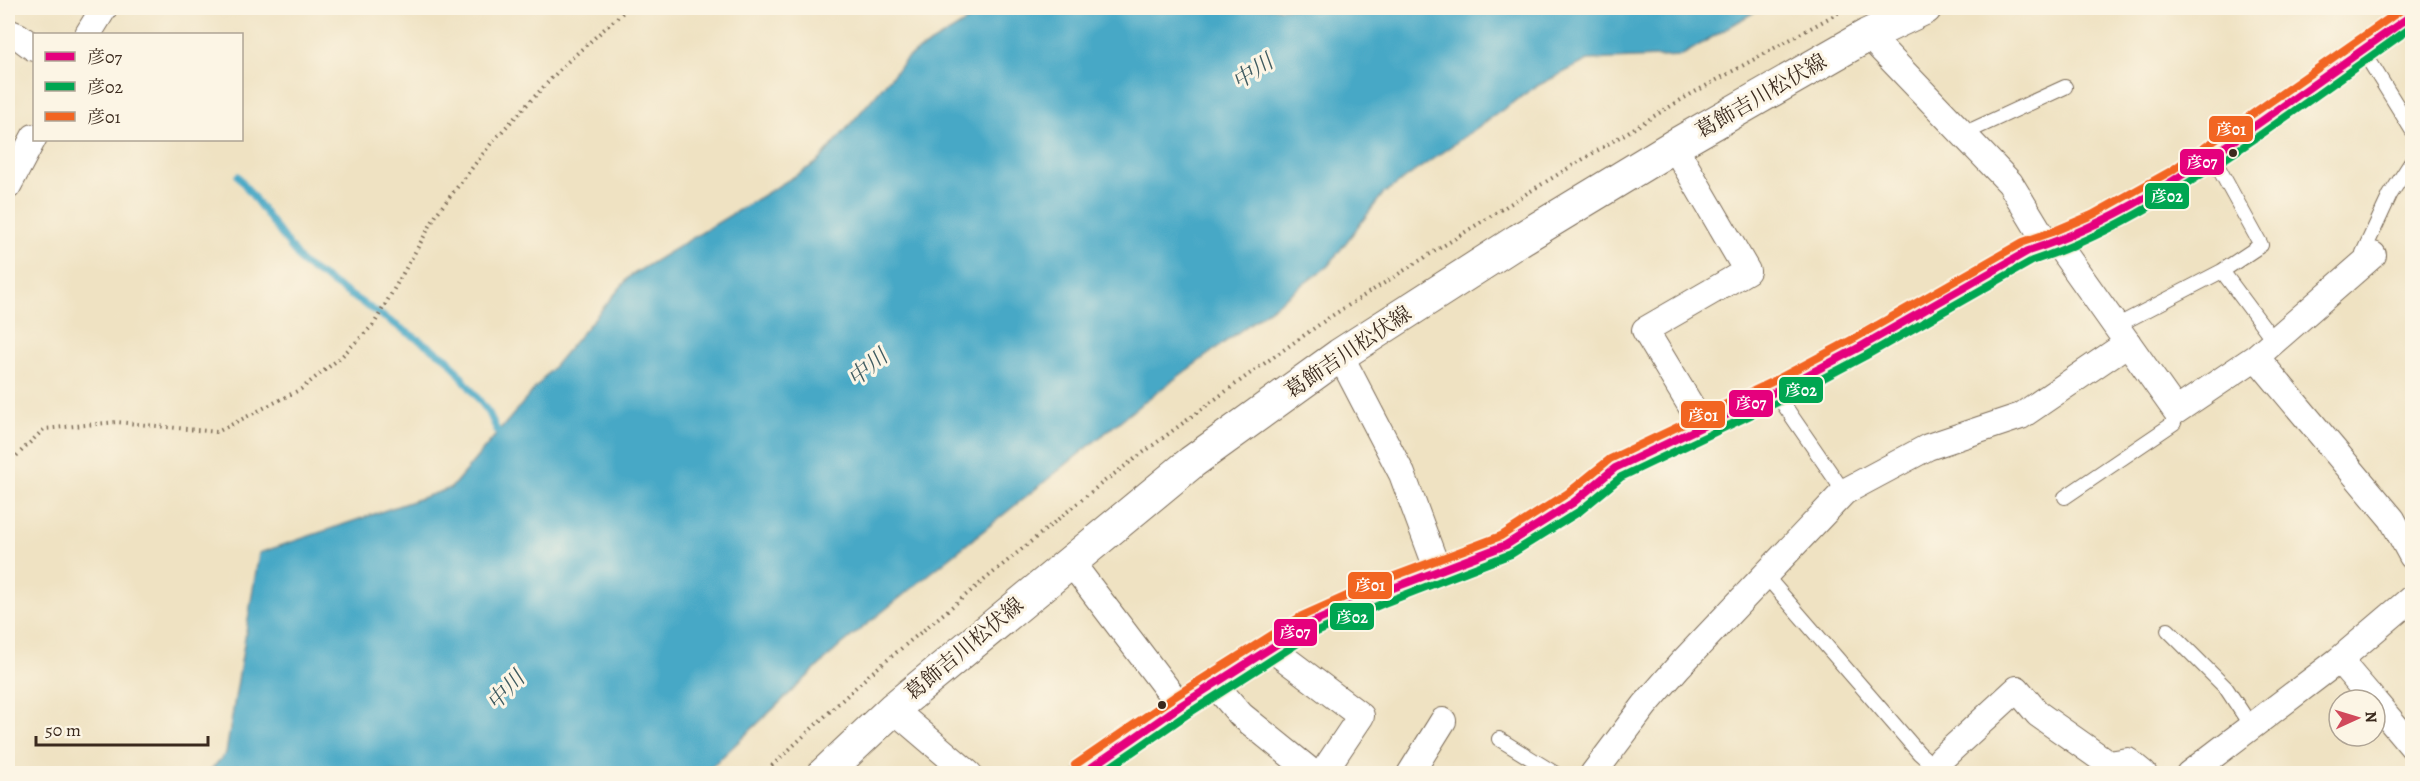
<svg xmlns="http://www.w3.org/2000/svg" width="2420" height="781" viewBox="0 0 2420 781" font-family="Alegreya,'Noto Serif JP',serif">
  <rect width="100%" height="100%" fill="#fcf5e5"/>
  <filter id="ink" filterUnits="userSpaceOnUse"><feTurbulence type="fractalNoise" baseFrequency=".0167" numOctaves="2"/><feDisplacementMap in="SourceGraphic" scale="12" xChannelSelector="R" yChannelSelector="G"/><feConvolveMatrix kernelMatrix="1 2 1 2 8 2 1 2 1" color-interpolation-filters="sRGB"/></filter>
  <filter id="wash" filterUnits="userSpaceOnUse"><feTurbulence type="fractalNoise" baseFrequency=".008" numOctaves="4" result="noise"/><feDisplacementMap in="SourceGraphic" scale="24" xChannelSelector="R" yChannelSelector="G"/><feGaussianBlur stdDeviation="1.35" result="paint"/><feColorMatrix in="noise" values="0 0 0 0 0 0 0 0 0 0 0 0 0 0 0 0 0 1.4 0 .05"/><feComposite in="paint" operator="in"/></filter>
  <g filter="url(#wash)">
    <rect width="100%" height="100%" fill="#efe2c2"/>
    <!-- water -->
    <path fill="#47a8c6" stroke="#416972" stroke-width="1.5" d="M989 8H1761L1681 56 1588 60 1535 87 1383 194 1328 266 1145 401 841 645 705 773H208L226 753 259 553 451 488 630 276 818 162 908 57Z"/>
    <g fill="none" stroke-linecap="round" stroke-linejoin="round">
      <!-- stream -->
      <path stroke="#47a8c6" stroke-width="7" d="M8 63V64
        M238 176 303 264 448 359 489 413 501 439"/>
    </g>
  </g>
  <g filter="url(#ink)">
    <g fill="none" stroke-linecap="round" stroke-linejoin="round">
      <!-- lane casing -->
      <g stroke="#7a6a57" stroke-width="16">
        <path id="lane" d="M2362 49 2412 130
          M1963 134 2065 87
          M2212 156 2261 245 2222 271
          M2363 253 2390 195 2412 161
          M2116 326 2222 271 2269 334
          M1775 392 1844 492
          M2065 497 2174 423 2176 411
          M1765 575 1919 753 1938 770
          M2168 630 2226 688 2251 726
          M1499 739 1556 774"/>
      </g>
      <!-- street casing -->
      <g stroke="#7a6a57" stroke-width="28">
        <path id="street" d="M8 32 18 36 34 48
          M88 34 104 8
          M1868 35 2010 183 2047 244
          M1674 146 1747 271 1645 330 1703 426
          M8 186 34 137
          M2056 242 2176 411 2256 357 2392 519 2412 556
          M1340 355 1402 474 1438 571
          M2256 357 2373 255
          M1070 561 1180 706
          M1272 649 1361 716 1322 774
          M2339 660 2373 700
          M1215 685 1241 715 1314 774
          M2375 702 2412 746
          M893 709 969 774
          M1081 774 1180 706 1307 625 1380 593 1506 545 1574 502 1615 468 1775 392 1860 347 2028 251 2056 242 2097 224 2177 180 2412 15
          M1410 774 1443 721
          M1593 774 1645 705 1679 666 1844 492 1928 447 2021 416 2128 343
          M1937 774 1941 759 2017 689 2038 714 2109 764 2128 761 2144 774
          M2189 774 2339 660 2412 598"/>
      </g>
      <!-- primary casing -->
      <g stroke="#7a6a57" stroke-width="35">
        <path id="primary" d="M824 774 893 709 1192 462 1340 355 1519 240 1674 146 1868 35 1925 8"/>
      </g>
      <!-- path -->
      <path stroke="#7a6a57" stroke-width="4" stroke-dasharray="1.5 4.5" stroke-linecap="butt" d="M8 464 44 429 117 422 217 432 301 389 340 358 374 324 438 212 493 141 564 65 628 8
        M763 774 869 675 1102 483 1248 375 1330 317 1529 192 1684 98 1847 8"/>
      <!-- lane -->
      <use href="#lane" stroke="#fff" stroke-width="14"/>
      <!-- street -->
      <use href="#street" stroke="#fff" stroke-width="26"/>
      <!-- primary -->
      <use href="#primary" stroke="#fff" stroke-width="33"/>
      <!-- bus-1 casing -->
      <g stroke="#fcf5e5" stroke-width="12">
        <path id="bus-1" d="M1082 774 1180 706 1307 625 1380 593 1506 545 1574 502 1615 468 1775 392 1860 347 2028 251C2113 224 2186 174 2259 123 2310 87 2361 51 2412 15"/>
      </g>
      <!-- bus-2 casing -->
      <g stroke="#fcf5e5" stroke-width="12">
        <path id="bus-2" d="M1100 774 1186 715 1312 634 1384 603 1511 554 1580 511 1621 477 1780 401 1865 356 2032 261C2117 233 2190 183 2263 133 2313 98 2363 62 2412 27"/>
      </g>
      <!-- bus-3 casing -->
      <g stroke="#fcf5e5" stroke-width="12">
        <path id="bus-3" d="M1075 765 1174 697 1302 616 1376 583 1501 536 1568 493 1610 459 1770 383 1855 338 2023 242 2052 232 2092 215 2171 171 2404 8"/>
      </g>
      <!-- bus-1 -->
      <use href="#bus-1" stroke="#e5007d" stroke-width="8"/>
      <!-- bus-2 -->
      <use href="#bus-2" stroke="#00a651" stroke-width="8"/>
      <!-- bus-3 -->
      <use href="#bus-3" stroke="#f26522" stroke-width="8"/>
    </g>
  </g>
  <!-- markers -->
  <g fill="#3b2a1e" stroke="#fcf5e5" stroke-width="2">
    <circle cx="2233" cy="153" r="5"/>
    <circle cx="1162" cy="705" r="5"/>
  </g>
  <g text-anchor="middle" stroke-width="6" stroke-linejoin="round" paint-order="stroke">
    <!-- street labels -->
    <g font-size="21" fill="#3b2a1e" stroke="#fcf5e5">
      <text transform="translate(1761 96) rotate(-30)" y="7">葛飾吉川松伏線</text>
      <text transform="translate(1348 352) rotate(-34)" y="7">葛飾吉川松伏線</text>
      <text transform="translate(964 649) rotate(-40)" y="7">葛飾吉川松伏線</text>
    </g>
    <!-- water labels -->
    <g font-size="22" font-style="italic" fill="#405c61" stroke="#fcf5e5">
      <text transform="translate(1252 71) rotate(-34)" y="8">中川</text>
      <text transform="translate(867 367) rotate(-40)" y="8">中川</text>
      <text transform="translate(505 690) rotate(-47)" y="8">中川</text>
    </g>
  </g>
  <g stroke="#fcf5e5" stroke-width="2">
    <rect x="2208" y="115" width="46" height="28" rx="6" fill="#f26522"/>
    <rect x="2179" y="148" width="46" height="28" rx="6" fill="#e5007d"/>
    <rect x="2144" y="182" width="46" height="28" rx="6" fill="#00a651"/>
    <rect x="1778" y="376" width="46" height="28" rx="6" fill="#00a651"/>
    <rect x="1728" y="389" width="46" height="29" rx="6" fill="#e5007d"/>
    <rect x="1680" y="400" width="46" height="29" rx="6" fill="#f26522"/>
    <rect x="1347" y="571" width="46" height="29" rx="6" fill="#f26522"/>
    <rect x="1329" y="602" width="46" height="29" rx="6" fill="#00a651"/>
    <rect x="1273" y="618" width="45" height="29" rx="6" fill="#e5007d"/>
  </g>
  <g font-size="16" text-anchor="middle" font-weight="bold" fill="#fff">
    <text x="2231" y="135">彦01</text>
    <text x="2202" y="168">彦07</text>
    <text x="2167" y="202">彦02</text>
    <text x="1801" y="396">彦02</text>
    <text x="1751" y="409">彦07</text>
    <text x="1703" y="421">彦01</text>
    <text x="1370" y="591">彦01</text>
    <text x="1352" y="623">彦02</text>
    <text x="1295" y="638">彦07</text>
  </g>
  <!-- margin -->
  <rect width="2420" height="781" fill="none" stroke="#fcf5e5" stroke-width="30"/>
  <!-- legend -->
  <rect x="33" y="33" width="210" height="108" fill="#fcf5e5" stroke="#afa495" stroke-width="1.5"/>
  <rect x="45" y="52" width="30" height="9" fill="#e5007d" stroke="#afa495" stroke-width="1.5"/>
  <text x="87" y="63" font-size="18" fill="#3b2a1e">彦07</text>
  <rect x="45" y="82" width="30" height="9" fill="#00a651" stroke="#afa495" stroke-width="1.5"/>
  <text x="87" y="93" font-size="18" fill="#3b2a1e">彦02</text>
  <rect x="45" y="112" width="30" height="9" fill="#f26522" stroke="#afa495" stroke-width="1.5"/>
  <text x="87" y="123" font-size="18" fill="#3b2a1e">彦01</text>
  <!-- north arrow -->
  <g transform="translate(2357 718) rotate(86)"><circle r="28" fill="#fcf5e5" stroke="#afa495" stroke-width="1.5"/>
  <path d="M0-4.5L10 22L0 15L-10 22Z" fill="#d1495b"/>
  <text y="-9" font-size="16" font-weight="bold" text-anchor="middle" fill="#3b2a1e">N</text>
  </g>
  <!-- scale -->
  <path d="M36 736v9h172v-9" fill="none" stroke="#3b2a1e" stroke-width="3"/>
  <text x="45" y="736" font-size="18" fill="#3b2a1e" stroke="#fcf5e5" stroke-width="4.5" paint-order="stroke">50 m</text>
</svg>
